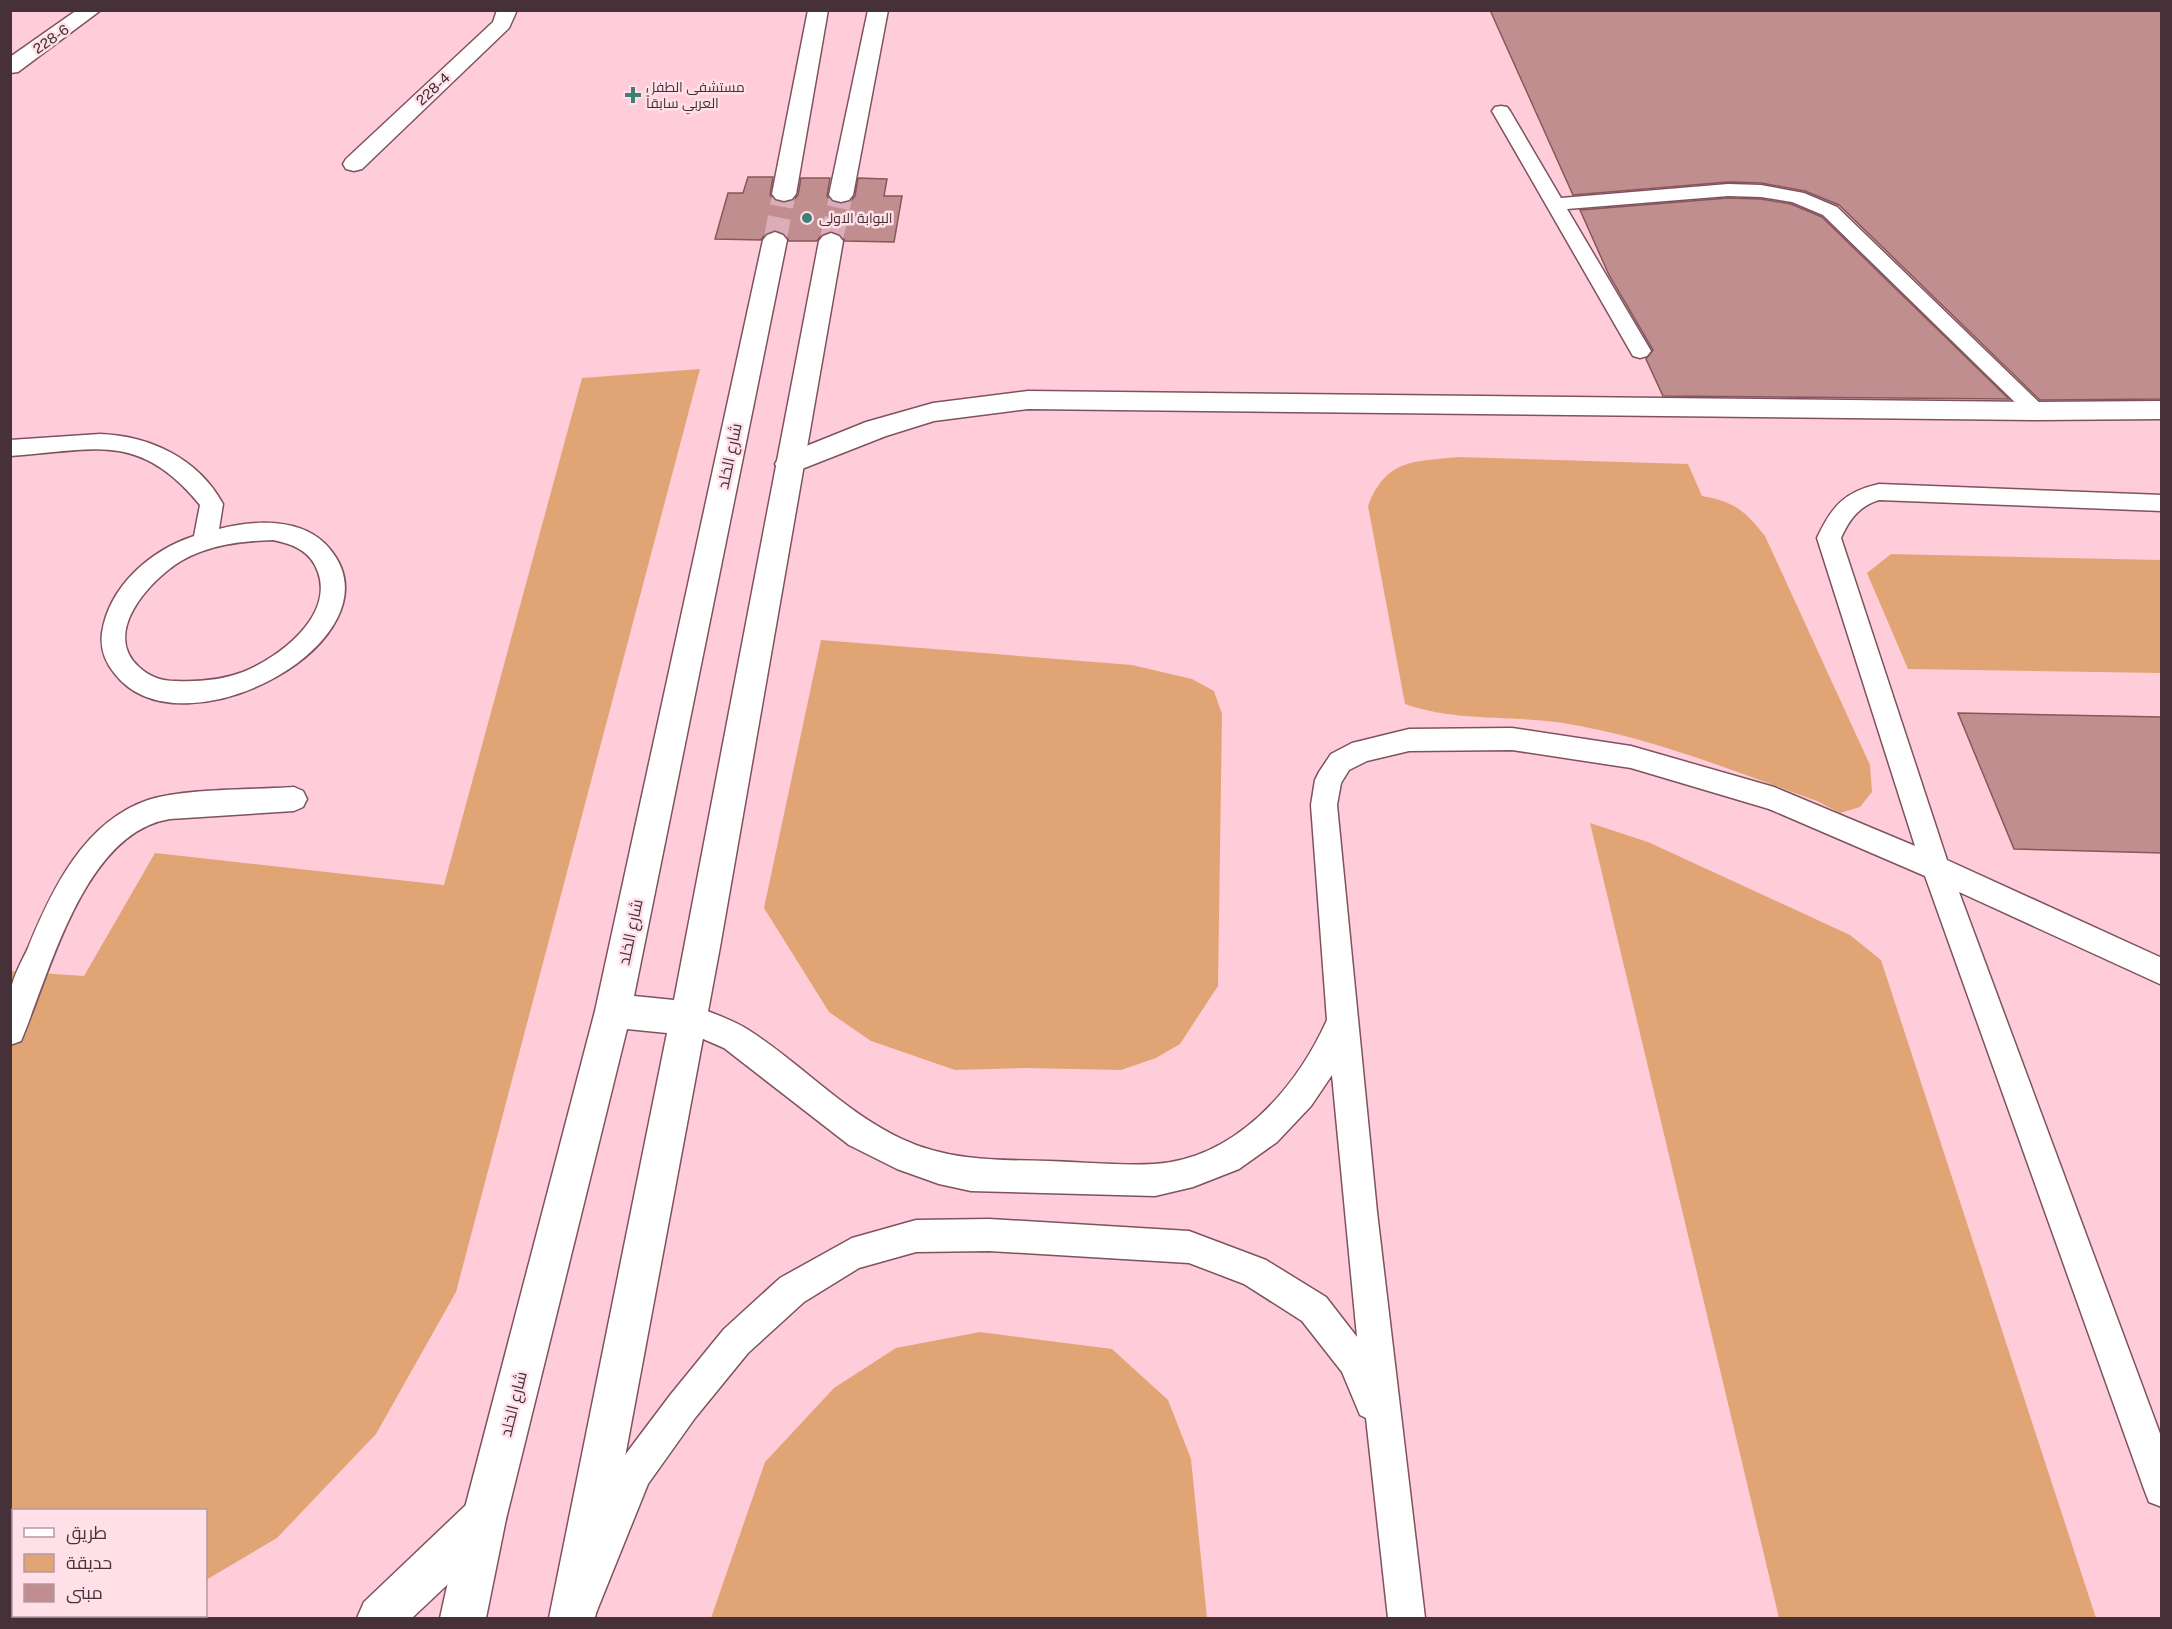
<svg xmlns="http://www.w3.org/2000/svg" width="2172" height="1629" viewBox="0 0 2172 1629" font-family="'Public Sans',Cairo,sans-serif">
  <rect width="100%" height="100%" fill="#ffccda"/>
  <!-- green -->
  <path fill="#e1a575" d="M700 369 456 1292 376 1434 277 1538 206 1580V1510H14L13 1583H11L10 971 84 976 155 853 444 885 582 378Z
    M1458 457 1688 464 1702 496C1735 502 1744 510 1765 536L1870 765 1872 792 1860 807 1840 813 1817 801C1734 771 1650 737 1563 723 1510 715 1456 722 1405 704L1368 506C1387 458 1413 462 1458 457Z
    M1891 554 2161 560V673L1908 669 1867 573Z
    M821 640 1132 665 1192 679 1214 691 1222 714 1218 986 1180 1044 1156 1058 1121 1070 1024 1068 955 1070 871 1041 829 1012 764 908Z
    M1590 823 1648 842 1850 935 1881 960 2096 1618H1779Z
    M980 1332 1112 1349 1168 1400 1191 1459 1207 1618H711L765 1462 834 1388 896 1348Z"/>
  <!-- building -->
  <path fill="#c08e8e" stroke="#865858" stroke-width="1.5" d="M1490 10H2162V399L2040 400 1839 205 1805 191 1761 183 1728 182 1573 195Z
    M748 177H773L770 195 775 201 783 203 793 201 798 195 801 178H830L827 196 832 202 840 204 850 202 855 196 858 178 887 179 884 196H902L894 242 845 241 841 235 832 231 822 234 817 241H789L785 234 776 230 766 233 761 240 715 239 728 193H743Z
    M1728 198 1761 199 1791 204 1822 217 2009 399 1663 396 1646 359 1653 350 1609 275 1580 210Z
    M1958 713 2162 717V853L2014 849Z"/>
  <g fill="none" stroke-linecap="round" stroke-linejoin="round">
    <!-- secondary-tunnel -->
    <path stroke="#daadb9" stroke-width="23" stroke-dasharray="23 11" stroke-linecap="butt" d="M775 240 784 194
      M831 241 841 195"/>
    <!-- lane casing -->
    <g stroke="#7e5260" stroke-width="3">
      <path id="lane" d="M1501 106 1507 107 1510 111 1561 198 1728 184 1761 185 1804 193 1837 207 2048 411 2045 416 2037 419 2029 416 1823 215 1792 202 1761 197 1728 196 1567 209 1651 351 1647 356 1640 358 1633 356 1492 111 1495 107Z
        M100 434C150 436 198 458 223 504L219 529C254 520 303 517 329 548 406 638 182 760 115 674 105 662 100 649 102 633 109 586 151 550 194 536L200 505C139 431 96 450 10 456V440ZM273 540C293 544 311 551 318 572 334 617 278 658 243 672 222 680 198 682 176 681 161 681 150 677 139 667 101 633 150 580 181 561 209 545 241 541 273 540Z
        M1879 484 2162 495V511L1879 500C1859 506 1849 520 1841 538L1947 860 2162 958V985L1959 892 2162 1439V1507L2149 1502 2144 1489 1925 876 1769 809 1631 768 1512 750 1409 751 1367 761 1349 770 1341 783 1337 805 1377 1212 1425 1618H1388L1366 1418 1360 1415 1342 1372 1302 1321 1244 1284 1189 1263 989 1251 916 1252 859 1268 804 1302 748 1353 695 1418 648 1484 594 1618H558L622 1459 671 1394 724 1329 780 1278 852 1238 916 1220 989 1219 1189 1231 1266 1260 1326 1297 1357 1337 1332 1075 1311 1106 1277 1142 1239 1169 1193 1187 1155 1196 971 1191 939 1184 897 1169 849 1145 724 1048 678 1028 673 1018 678 1008 688 1004C707 1011 729 1018 747 1029 801 1063 844 1112 902 1139 949 1161 998 1160 1049 1161 1084 1162 1120 1166 1154 1164 1235 1159 1296 1089 1327 1020L1311 805 1315 780 1319 772 1331 754 1352 743 1409 729 1512 728 1631 746 1774 787 1915 846 1817 538C1832 506 1844 492 1879 484Z
        M294 787 303 791 307 799 303 807 294 811 170 819C84 832 50 973 21 1041L10 1045C10 1028 7 1007 11 990 13 976 22 961 28 948 52 889 84 822 148 800 186 788 252 790 294 787Z"/>
    </g>
    <!-- street casing -->
    <g stroke="#7e5260" stroke-width="3">
      <path id="street" d="M77 10H101L18 72 10 73V57Z
        M497 10H517L509 28 362 169 354 171 346 169 343 164 346 159 493 22Z
        M1028 391 2037 402 2162 401V419L2037 420 1028 409 934 421 886 436 789 474 779 471 775 464 779 457 866 422 933 403Z
        M484 1497 500 1503 506 1519 500 1535 412 1618H357L364 1602 468 1503Z"/>
    </g>
    <!-- secondary casing -->
    <g stroke="#7e5260" stroke-width="3">
      <path id="secondary" d="M808 10H828L796 194 792 199 784 201 776 199 772 194Z
        M868 10H888L853 195 849 200 841 202 833 200 829 195Z
        M775 232 783 235 787 240 634 996 674 1000 819 241 823 236 831 233 839 236 843 241 720 947 595 1618H549L667 1033 627 1029 506 1519 486 1618H440L462 1519 595 1011 763 240 767 235Z"/>
    </g>
    <!-- lane -->
    <use href="#lane" fill="#fff" fill-rule="evenodd"/>
    <!-- street -->
    <use href="#street" fill="#fff" fill-rule="evenodd"/>
    <!-- secondary -->
    <use href="#secondary" fill="#fff" fill-rule="evenodd"/>
  </g>
  <!-- markers -->
  <g fill="#3d8174" stroke="#ffdfe8" stroke-width="2">
    <path d="M630 86h6v6h6v6h-6v6h-6v-6h-6v-6h6z"/>
    <circle cx="807" cy="218" r="6"/>
  </g>
  <g text-anchor="middle" stroke-width="5" stroke-linejoin="round" paint-order="stroke">
    <!-- far-street labels -->
    <g font-size="14" fill="#453137" stroke="#ffdfe8">
      <text transform="translate(51 39) rotate(-35)" y="5">228-6</text>
      <text transform="translate(433 89) rotate(-43)" y="5">228-4</text>
    </g>
    <!-- far-poi labels -->
    <g font-size="14" fill="#453137" stroke="#ffdfe8" text-anchor="start">
      <text x="646" y="92">مستشفى الطفل<tspan x="646" dy="16">العربي سابقاً</tspan></text>
      <text x="819" y="223">البوابة الاولى</text>
    </g>
    <!-- street labels -->
    <g font-size="16" fill="#453137" stroke="#ffdfe8">
      <text transform="translate(729 456) rotate(-78)" y="6">شارع الخلد</text>
      <text transform="translate(630 932) rotate(-78)" y="6">شارع الخلد</text>
      <text transform="translate(513 1404) rotate(-76)" y="6">شارع الخلد</text>
    </g>
  </g>
  <!-- border -->
  <rect width="2172" height="1629" fill="none" stroke="#453137" stroke-width="24"/>
  <!-- legend -->
  <rect x="12" y="1509" width="195" height="108" fill="#ffdfe8" stroke="#b599a1" stroke-width="1.5"/>
  <rect x="24" y="1528" width="30" height="9" fill="#ffffff" stroke="#b599a1" stroke-width="1.5"/>
  <text x="66" y="1539" font-size="18" fill="#453137">طريق</text>
  <rect x="24" y="1554" width="30" height="18" fill="#e1a575" stroke="#b599a1" stroke-width="1.5"/>
  <text x="66" y="1569" font-size="18" fill="#453137">حديقة</text>
  <rect x="24" y="1584" width="30" height="18" fill="#c08e8e" stroke="#b599a1" stroke-width="1.5"/>
  <text x="66" y="1599" font-size="18" fill="#453137">مبنى</text>
</svg>
